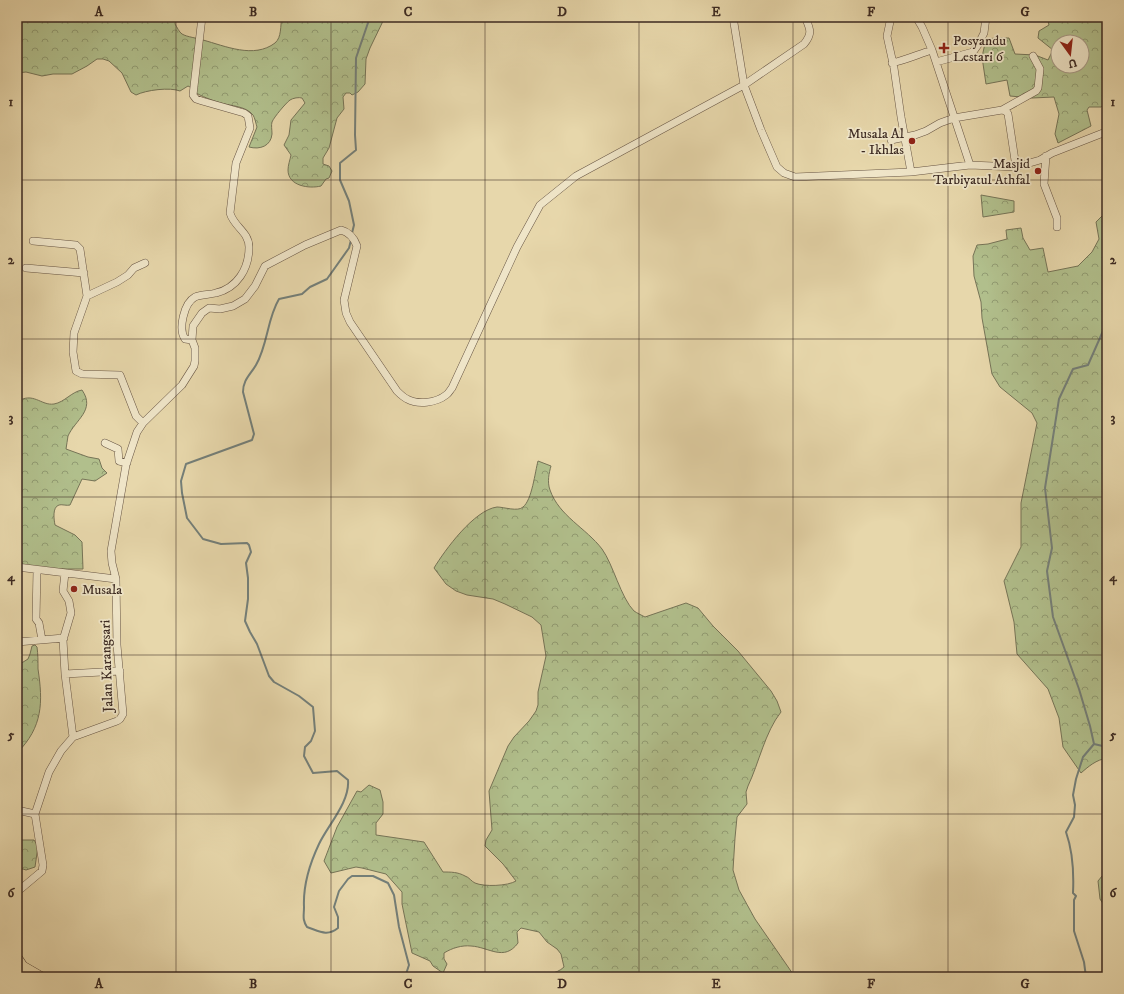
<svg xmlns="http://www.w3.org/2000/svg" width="1124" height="994" viewBox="0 0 1124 994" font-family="'IM FELL DW Pica',serif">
  <defs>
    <pattern id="forest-crowns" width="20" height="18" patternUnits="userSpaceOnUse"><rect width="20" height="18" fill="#b1bf8c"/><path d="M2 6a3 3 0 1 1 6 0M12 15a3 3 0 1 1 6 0" fill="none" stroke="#919b72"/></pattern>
  </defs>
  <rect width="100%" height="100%" fill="#e7d7ab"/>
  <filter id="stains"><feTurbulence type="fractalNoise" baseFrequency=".005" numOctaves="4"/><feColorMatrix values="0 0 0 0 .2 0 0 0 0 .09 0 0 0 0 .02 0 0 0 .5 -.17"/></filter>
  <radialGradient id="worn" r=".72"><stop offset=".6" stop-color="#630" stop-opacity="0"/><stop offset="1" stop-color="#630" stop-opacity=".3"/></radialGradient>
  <!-- forest -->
  <path fill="url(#forest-crowns)" stroke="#767457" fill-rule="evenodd" d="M17 17H176L175 24C177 27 179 32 182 34 187 37 197 38 203 40 225 46 254 59 275 43 282 37 280 26 282 17H385L370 48 366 59 365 84 358 92 352 95 350 93H346L343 97 344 109 337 118 329 148 323 158V164L329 166 332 171 329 178 326 179 321 186C309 189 288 186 288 170 288 165 290 160 291 155L284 145 289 135 291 120 305 103 302 98C299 97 293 98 290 100 286 103 274 117 272 122 271 125 272 130 272 134 271 146 260 150 249 147L257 127C256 124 255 118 253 115 246 106 231 106 221 103 214 101 200 96 195 92L196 90 188 86 180 91C170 87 146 90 136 95L131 92 122 73 109 61 103 59H97L87 66 72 74H53L42 76 26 72 17 73Z
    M1047 17H1107V103L1101 107H1089L1087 110 1091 126 1058 143 1055 134 1059 114 1054 97 1032 98 1010 96 1007 80 986 84 982 57 986 39 996 38H1009L1015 54 1035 55 1048 60 1053 50 1038 38 1039 31 1049 25ZM1058 42H1082V66H1058Z
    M981 195 1014 201V212L983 217Z
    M1107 211V758C1096 760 1089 766 1081 773L1063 747 1059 718 1048 689 1017 654 1014 622 1004 581 1021 547V503L1037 423 1032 413 1000 387 992 374 982 318 981 302 974 276 973 256 977 245 988 244 1007 239 1006 230 1021 228 1023 238 1030 250 1043 248 1048 272 1078 266 1092 252 1099 239 1096 222Z
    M82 390C96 410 75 420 68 436 67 440 67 445 66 449L88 457 99 459 102 468 107 473 95 481 82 479 70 505C67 506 61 504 59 505 52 507 54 520 55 525L75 535 82 542 83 569H52L17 565V402C33 391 41 406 54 404 65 402 71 392 82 390Z
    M538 461 551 466C549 473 547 482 550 490 559 516 586 528 602 549 613 564 621 598 634 611 637 613 641 615 645 617L686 603 698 608 713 626 738 651 771 691 777 701 781 712C765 732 759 763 748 786L746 792 747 804 737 817 735 838 733 870 739 890 755 919 795 977H532C543 974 556 975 564 967L561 954 557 949 547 942 539 932 521 928 517 932 518 943C504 962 489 947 471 946 462 945 452 948 444 953V959L447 964 443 973 433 966 430 961 412 953 402 904V892L386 874 362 868 356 867 331 873 324 861 337 827 357 791 361 792 369 785 380 790 383 802V814L376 823V835L424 842 443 872C451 872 458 872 465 876 469 877 472 882 475 883 484 887 508 886 516 881L503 864 485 846 486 840 492 830 489 791 508 746 514 737 529 721 536 711 538 705V692L546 656 541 625 532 617 505 604 493 599 467 595 456 591 446 584 434 568C445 550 474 510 497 507 504 507 518 512 523 507 532 500 535 472 538 461Z
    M35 645 37 647C38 654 38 661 38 669 43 702 43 727 17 753V674L20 664 28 659 30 654 32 646Z
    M17 837 22 840H34L38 846 35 867 26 870 23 869 17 870Z
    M1107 870V910L1100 899 1098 881Z"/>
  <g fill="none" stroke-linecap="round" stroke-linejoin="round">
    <!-- stream -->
    <path stroke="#747f79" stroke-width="2" d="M352 233 354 225 349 201 340 180V163L356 150 355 135 356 58 370 17
      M351 240 349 248 327 279 310 287 302 294 279 299C267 319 268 344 256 365 250 375 243 380 243 392L254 434 252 440 186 464 181 481 182 493 187 518 203 539 221 544 247 543 249 545 251 552 246 563 248 578V599L245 621 250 632 257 644 269 676 274 682 299 696 313 707 315 731 311 741 305 747 304 756 313 773 337 771 348 780C350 802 328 825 319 844 310 863 303 885 304 907 304 916 302 919 307 927 319 931 327 937 338 928V917L334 907 339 891 348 879 352 876H373L388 883 394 895 399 927 409 965 405 977
      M1094 744 1090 726 1079 689 1053 617 1047 571 1052 548 1045 488 1059 399 1073 369 1088 365 1103 331 1107 327
      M1086 977 1084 962 1074 931V900L1076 896 1073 893C1074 872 1073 852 1066 832L1074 817 1075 805 1073 795 1076 779 1083 757 1094 744 1107 747"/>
    <!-- minor casing -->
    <g stroke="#675544" stroke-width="8">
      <path id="minor" d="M733 17 744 85 761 130 777 167 784 173 795 177 911 172 970 165 1016 167 1040 160 1052 153 1103 133 1107 134
        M891 17 887 36 894 68 901 117 911 172
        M916 17 922 27 932 50 970 165
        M936 62 973 52 978 45 984 33 986 17
        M892 63C906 60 919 54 932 50
        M1002 110 1006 111 1008 114 1016 167
        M891 140 915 135 926 131 940 123 954 118 1002 110 1036 91 1038 88 1040 69 1033 56
        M1046 156 1044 184 1057 218V227
        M33 241 76 245 80 249 87 296 74 333 73 352 76 371 82 374 120 375 136 416 143 423
        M26 268 84 273
        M87 296 117 282 128 275 134 268 145 263
        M192 340 185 339C178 329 184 303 195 297 201 294 209 295 216 293 237 288 249 269 249 247 249 232 234 227 230 213L236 163 250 128 248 116 244 113 202 101 196 99 193 95 202 17
        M105 443 118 449 119 461 127 463
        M17 567 116 579
        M37 570 36 619 39 623 42 640
        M65 573 63 591 69 601 71 613 63 640 65 674 73 737
        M17 642 64 638
        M65 674 120 671
        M17 810 35 814
        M17 892 42 871 43 865 35 814 49 772 61 751 73 737 117 721 120 719 123 714 117 645 116 579 112 563 111 551 126 465 137 432 143 423 182 385 194 366 195 361V348L192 340 193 326 202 313 209 308 220 309 233 306 245 299 255 286 265 266 305 245 341 230C349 232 354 238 357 246L344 300 346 313 350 322 397 391C400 394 403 397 407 399 418 405 436 403 446 395 449 393 450 390 452 388L517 247 540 205 576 176 744 85 804 44C813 33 810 29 805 17
        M17 971 23 966 27 977"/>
    </g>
    <!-- major casing -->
    <g stroke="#3c2a22" stroke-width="10">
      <path id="major" d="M17 957 23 966 42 977"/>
    </g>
    <!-- minor -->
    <use href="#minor" stroke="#efe5c8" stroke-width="7"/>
    <!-- major -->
    <use href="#major" stroke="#e7d7ab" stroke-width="9"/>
  </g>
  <!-- grid -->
  <path fill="none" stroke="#3c2a22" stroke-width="1" stroke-opacity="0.55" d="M176 17V977M331 17V977M485 17V977M639 17V977M793 17V977M948 17V977M17 180H1107M17 339H1107M17 497H1107M17 655H1107M17 814H1107"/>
  <!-- markers -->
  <g fill="#8f2418" stroke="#efe5c8" stroke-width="1.5">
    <path d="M942 42h4v4h4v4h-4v4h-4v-4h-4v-4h4z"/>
    <circle cx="912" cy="141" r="4"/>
    <circle cx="1038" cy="171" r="4"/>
    <circle cx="74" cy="589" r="4"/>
  </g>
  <g text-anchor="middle" stroke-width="3.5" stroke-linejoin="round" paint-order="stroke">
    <!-- poi labels -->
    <g font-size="14" fill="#3c2a22" stroke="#efe5c8" text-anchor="start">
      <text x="953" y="45">Posyandu<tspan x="953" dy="16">Lestari 6</tspan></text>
      <text x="904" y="138" text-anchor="end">Musala Al<tspan x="904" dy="16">- Ikhlas</tspan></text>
      <text x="1030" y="168" text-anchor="end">Masjid<tspan x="1030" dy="16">Tarbiyatul Athfal</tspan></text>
      <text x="82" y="594">Musala</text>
    </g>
    <!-- street labels -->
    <g font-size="14" fill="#3c2a22" stroke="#efe5c8">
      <text transform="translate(106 666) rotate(-92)" y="5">Jalan Karangsari</text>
    </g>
  </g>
  <!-- margin -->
  <rect width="1124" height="994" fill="none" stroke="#e7d7ab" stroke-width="44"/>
  <!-- north arrow -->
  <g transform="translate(1070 54) rotate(165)"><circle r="19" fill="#efe5c8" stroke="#a79a86"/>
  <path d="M0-3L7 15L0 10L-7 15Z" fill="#8f2418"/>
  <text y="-6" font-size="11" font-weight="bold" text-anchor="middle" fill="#3c2a22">U</text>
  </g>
  <rect x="22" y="22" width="1080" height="950" fill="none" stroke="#3c2a22" stroke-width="1.5"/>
  <g font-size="13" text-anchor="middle" font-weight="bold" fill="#3c2a22">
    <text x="99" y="16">A</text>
    <text x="253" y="16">B</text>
    <text x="408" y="16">C</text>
    <text x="562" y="16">D</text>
    <text x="716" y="16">E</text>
    <text x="871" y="16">F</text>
    <text x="1025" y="16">G</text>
    <text x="11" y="106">1</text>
    <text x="1113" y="106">1</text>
    <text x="11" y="264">2</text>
    <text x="1113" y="264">2</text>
    <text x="11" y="422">3</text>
    <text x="1113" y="422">3</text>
    <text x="11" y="581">4</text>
    <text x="1113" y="581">4</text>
    <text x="11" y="739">5</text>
    <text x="1113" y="739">5</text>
    <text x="11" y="897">6</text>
    <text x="1113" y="897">6</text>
    <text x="99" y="988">A</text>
    <text x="253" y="988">B</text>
    <text x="408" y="988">C</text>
    <text x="562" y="988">D</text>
    <text x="716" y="988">E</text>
    <text x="871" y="988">F</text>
    <text x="1025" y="988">G</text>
  </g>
  <rect width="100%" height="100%" filter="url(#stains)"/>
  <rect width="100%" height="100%" fill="url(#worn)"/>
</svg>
